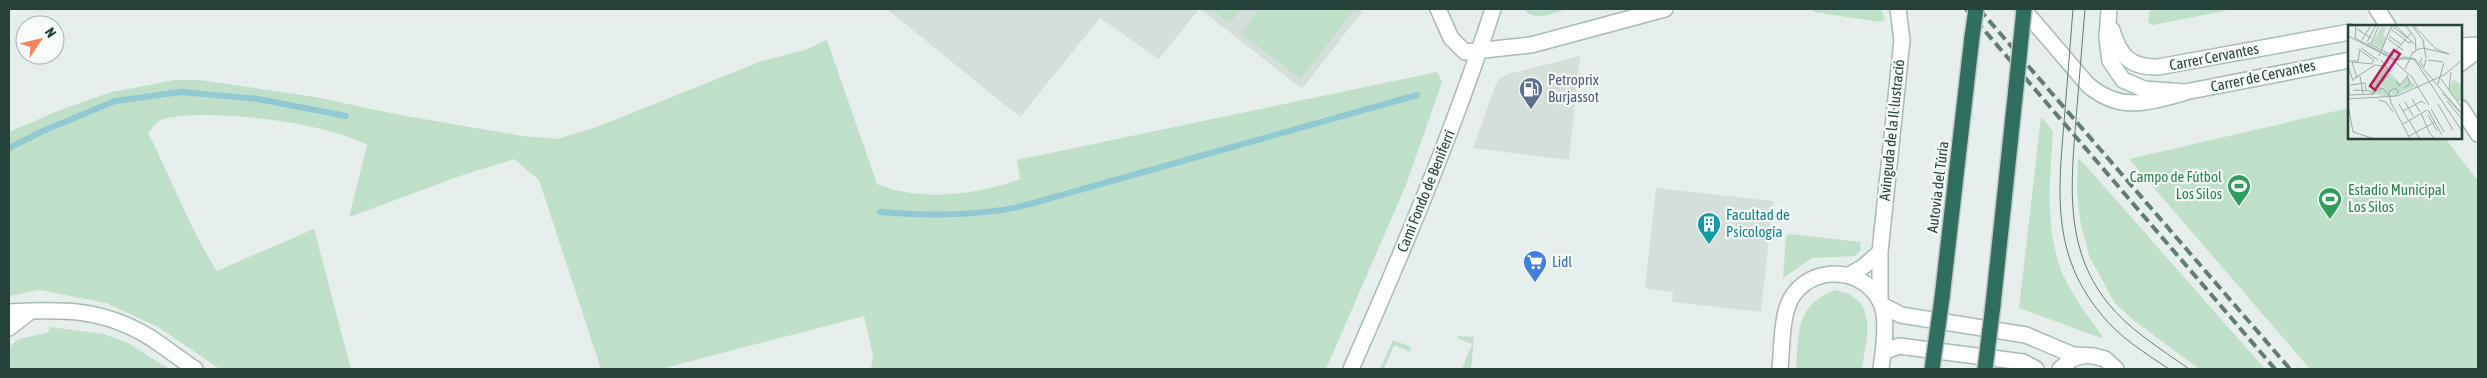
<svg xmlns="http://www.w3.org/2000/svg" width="2487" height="378" viewBox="0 0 2487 378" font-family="'Asap Condensed',sans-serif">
  <rect width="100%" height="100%" fill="#e6efeb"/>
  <!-- built -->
  <path fill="#d4dfda" d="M887 9H1199L1159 59 1100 18 1020 117Z
    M1200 9H1364L1302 89Z
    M1580 56 1569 160 1473 148 1496 84 1500 79 1508 74Z
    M1656 188 1773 201 1761 312 1672 302 1673 292 1645 288Z"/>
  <!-- green -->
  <path fill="#bfe0c8" d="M1211 9H1241L1230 23Z
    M1260 9H1355L1300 79 1241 33Z
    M1524 9H1567C1554 13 1534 23 1524 9Z
    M1813 9H1881L1885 20 1880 22 1814 12Z
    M2150 9H2234L2153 25 2148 22Z
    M827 40 877 184C919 202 979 195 1020 179L1017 160 1437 72 1442 82 1406 185 1326 369H871L873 355 864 316 661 369H601L539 180 514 159 460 176 349 217 367 145C330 123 201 106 161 120 155 122 152 129 148 133 172 179 189 228 217 271L314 229 351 369H220L158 327 106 303 39 290 9 296V132L60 110 111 92 175 80H200L315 97 395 114 522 136 557 139 597 127 762 61 805 50Z
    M2349 108 2350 138H2445L2478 181V369H2310L2129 159Z
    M2041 117 2053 131C2050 177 2045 223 2060 267 2068 291 2090 318 2104 339L2019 308Z
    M2078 158 2087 167 2265 369H2199L2132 319 2114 302 2089 256 2080 220 2077 192Z
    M1790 234 1860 242 1861 250 1855 256 1812 258 1783 278 1786 237Z
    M1835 290C1879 299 1867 334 1862 369H1796C1799 331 1795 306 1835 290Z
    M50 327 104 334 128 343 169 369H9V347L19 339 47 333Z
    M1457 336 1474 337 1471 369H1462L1472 344 1457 338Z
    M1393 340 1411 347 1410 352 1394 345 1384 369H1380Z"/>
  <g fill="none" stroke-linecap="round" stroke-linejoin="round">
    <!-- stream -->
    <path stroke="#8ec9d4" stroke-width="6" d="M9 148 45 130 115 101 181 92 258 99 346 116
      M880 212C929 216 971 216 1019 207L1417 95"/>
    <!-- street casing -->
    <g stroke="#a8b8b2" stroke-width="18">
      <path id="street" d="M1438 9 1451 38 1465 52 1531 45 1665 9
        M2023 9 2088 85C2120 112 2146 103 2183 93
        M2377 9 2388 26
        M2461 46 2478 45
        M2461 63 2478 50
        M1849 275 1863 267 1880 252
        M1880 301V252L1902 40 1898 9
        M1882 305 1901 315 2026 335 2073 355 2094 356 2105 359 2116 369
        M9 312C62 309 103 308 151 338 166 348 180 359 195 369
        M9 328 31 311
        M1883 352 1899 346 2023 362 2036 369
        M1351 369C1403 251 1453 132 1493 9
        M1780 369C1782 350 1781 327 1787 308 1800 266 1860 262 1880 301 1889 317 1883 352 1881 369
        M2060 369 2072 359 2082 356"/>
    </g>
    <!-- secondary casing -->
    <g stroke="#a4bbb3" stroke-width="18">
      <path id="secondary" d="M2109 9 2107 38 2110 61 2123 80 2144 89 2185 92 2350 60
        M2112 30C2119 55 2130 68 2158 67L2350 32
        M2461 108 2478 134"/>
    </g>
    <!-- highway casing -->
    <g stroke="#c2cac8" stroke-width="18">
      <path id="highway" d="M1942 298 1972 37
        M1993 305 2016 88"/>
    </g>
    <!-- street -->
    <use href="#street" stroke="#fff" stroke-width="15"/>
    <!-- secondary -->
    <use href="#secondary" stroke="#fff" stroke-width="15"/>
    <!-- highway -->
    <use href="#highway" stroke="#2f6f62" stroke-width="15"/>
    <!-- tram -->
    <path stroke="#5f7d75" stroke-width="1" d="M2073 9C2070 47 2067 85 2064 123 2058 194 2052 255 2101 314 2119 337 2145 353 2169 369
      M2085 9C2082 46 2079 82 2076 119 2071 184 2064 247 2107 302 2128 329 2161 349 2189 369"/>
    <!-- rail -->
    <path stroke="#5f7d75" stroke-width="4" stroke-dasharray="10 5" stroke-linecap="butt" d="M1966 9 2275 369
      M1979 9 2290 369"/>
    <!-- highway-bridge casing -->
    <g stroke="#c2cac8" stroke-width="18" stroke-linecap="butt">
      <path id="highway-bridge" d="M1972 37 1976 9
        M2016 88 2024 9
        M1932 369 1942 298
        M1985 369 1993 305"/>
    </g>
    <!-- highway-bridge -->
    <use href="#highway-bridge" stroke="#2f6f62" stroke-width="15"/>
  </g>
  <!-- icons -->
  <defs>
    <g id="fuel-pin" transform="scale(1.25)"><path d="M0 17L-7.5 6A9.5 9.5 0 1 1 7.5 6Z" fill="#5c6f8a" stroke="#f7fbf9"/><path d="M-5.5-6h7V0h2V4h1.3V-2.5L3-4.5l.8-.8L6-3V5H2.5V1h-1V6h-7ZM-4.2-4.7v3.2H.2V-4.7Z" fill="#fff"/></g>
    <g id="stadium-pin" transform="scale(1.25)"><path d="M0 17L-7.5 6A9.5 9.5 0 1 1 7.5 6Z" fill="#2e9e5b" stroke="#f7fbf9"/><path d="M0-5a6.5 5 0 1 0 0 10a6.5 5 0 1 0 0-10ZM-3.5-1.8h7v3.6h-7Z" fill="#fff"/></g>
    <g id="building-pin" transform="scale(1.25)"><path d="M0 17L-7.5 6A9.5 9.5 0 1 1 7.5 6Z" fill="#0f9aa8" stroke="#f7fbf9"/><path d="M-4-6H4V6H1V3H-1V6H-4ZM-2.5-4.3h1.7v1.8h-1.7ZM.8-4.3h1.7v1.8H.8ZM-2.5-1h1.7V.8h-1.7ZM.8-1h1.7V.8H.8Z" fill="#fff"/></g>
    <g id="supermarket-pin" transform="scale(1.25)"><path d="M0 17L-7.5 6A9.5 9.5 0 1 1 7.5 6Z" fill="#3f7fe0" stroke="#f7fbf9"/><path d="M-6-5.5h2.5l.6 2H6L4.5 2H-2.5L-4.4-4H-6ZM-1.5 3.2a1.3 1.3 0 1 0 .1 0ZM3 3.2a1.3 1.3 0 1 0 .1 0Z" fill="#fff"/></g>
  </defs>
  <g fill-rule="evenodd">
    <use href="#fuel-pin" x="1531" y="89"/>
    <use href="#stadium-pin" x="2239" y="186"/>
    <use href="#stadium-pin" x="2330" y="199"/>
    <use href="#building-pin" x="1709" y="224"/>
    <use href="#supermarket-pin" x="1535" y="262"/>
  </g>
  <g text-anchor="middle" stroke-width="4.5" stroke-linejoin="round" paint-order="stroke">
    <!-- street labels -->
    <g font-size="15" fill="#24423a" stroke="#f7fbf9">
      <text transform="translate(2214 57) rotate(-11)" y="5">Carrer Cervantes</text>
      <text transform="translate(2263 76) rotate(-12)" y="5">Carrer de Cervantes</text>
      <text transform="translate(1892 130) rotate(-84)" y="5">Avinguda de la Il·lustració</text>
      <text transform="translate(1938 187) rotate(-83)" y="5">Autovia del Túria</text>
      <text transform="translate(1426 191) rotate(-68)" y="5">Camí Fondo de Beniferri</text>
    </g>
    <!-- service labels -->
    <g font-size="15" fill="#4e5e75" stroke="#f7fbf9" text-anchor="start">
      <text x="1548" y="85">Petroprix<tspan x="1548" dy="17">Burjassot</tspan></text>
    </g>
    <!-- leisure labels -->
    <g font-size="15" fill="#27864d" stroke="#f7fbf9" text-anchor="end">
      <text x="2222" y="182">Campo de Fútbol<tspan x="2222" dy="17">Los Silos</tspan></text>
      <text x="2348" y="195" text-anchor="start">Estadio Municipal<tspan x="2348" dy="17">Los Silos</tspan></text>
    </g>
    <!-- culture labels -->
    <g font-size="15" fill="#0d838f" stroke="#f7fbf9" text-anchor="start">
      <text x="1726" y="220">Facultad de<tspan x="1726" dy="17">Psicología</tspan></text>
    </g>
    <!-- shop labels -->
    <g font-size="15" fill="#366cbe" stroke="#f7fbf9" text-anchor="start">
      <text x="1552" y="267">Lidl</text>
    </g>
  </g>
  <!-- overview -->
  <g transform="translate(2348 25)">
    <rect width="114" height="114" fill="#e6efeb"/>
    <path d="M34 0 38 3 35 11 39 13 35 24 24 19ZM35 41 41 49 31 61 33 62 40 65 32 60 43 49 53 59 59 53 68 61 42 72 47 61 40 72 22 68 30 50 34 49 36 44 32 42ZM105 54 114 60V74L110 77 101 66Z" fill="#bfe0c8"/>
    <path fill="none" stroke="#98aaa4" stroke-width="1" d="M8 0 7 13 46 34H67L114 89M43 0 58 12M47 0 66 19M57 0 67 13 68 26 64 28M65 0 88 24 101 29 75 23 68 25M65 2 75 15M9 4 23 13M43 4 61 18 64 16M0 11 41 32 64 52 81 80M41 11 54 20M40 14 55 25M14 15 23 0M75 15 78 33M19 17 28 0M20 18 45 31M23 19 31 0M13 23 30 35M10 24 26 35 24 38M31 31 44 0M43 31 63 8M74 33 72 37 76 42 78 34M33 35 42 47M80 35 95 37M0 36H10L12 25M46 36 57 32 66 34 114 106M27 40 37 41 41 35M0 41 5 56M57 44 65 27M0 51 1 70M12 51 15 69M9 53 4 37 25 39M93 54 114 83M4 55 27 40M48 56 51 61 59 52M90 59 96 38M2 60 17 58 18 65M56 63 62 59 59 50M5 65 23 66M26 65 42 49M101 65 103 47M27 66 35 63 41 71M94 68 114 89M0 70 26 69 27 66 23 69M47 71 51 67 47 63 41 67 43 78 55 100M0 74 49 71 96 50 114 35M64 74 72 87M31 75 38 77 45 87M99 76 114 94M57 77 65 91M51 79 60 95M90 79 105 105M0 80 5 107 27 114M83 84 96 107M80 85 94 110M55 86 74 76 77 79M73 88 81 107 87 114M80 90 89 106M61 95 72 114M55 99 79 85M55 100 62 114M61 111 87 97"/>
    <path fill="#c2185b" fill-opacity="0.15" stroke="#c2185b" stroke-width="2.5" d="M46 25 52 29 27 65 22 61Z"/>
    <rect width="114" height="114" fill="none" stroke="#24423a" stroke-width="2.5"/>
  </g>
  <!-- border -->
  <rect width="2487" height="378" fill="none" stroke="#24423a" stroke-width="20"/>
  <!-- north arrow -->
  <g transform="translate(40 40) rotate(55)"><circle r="24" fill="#f7fbf9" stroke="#a3b1ad"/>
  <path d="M0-4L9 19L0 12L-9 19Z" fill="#f4845f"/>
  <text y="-8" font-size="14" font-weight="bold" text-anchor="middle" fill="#24423a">N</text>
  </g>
</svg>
